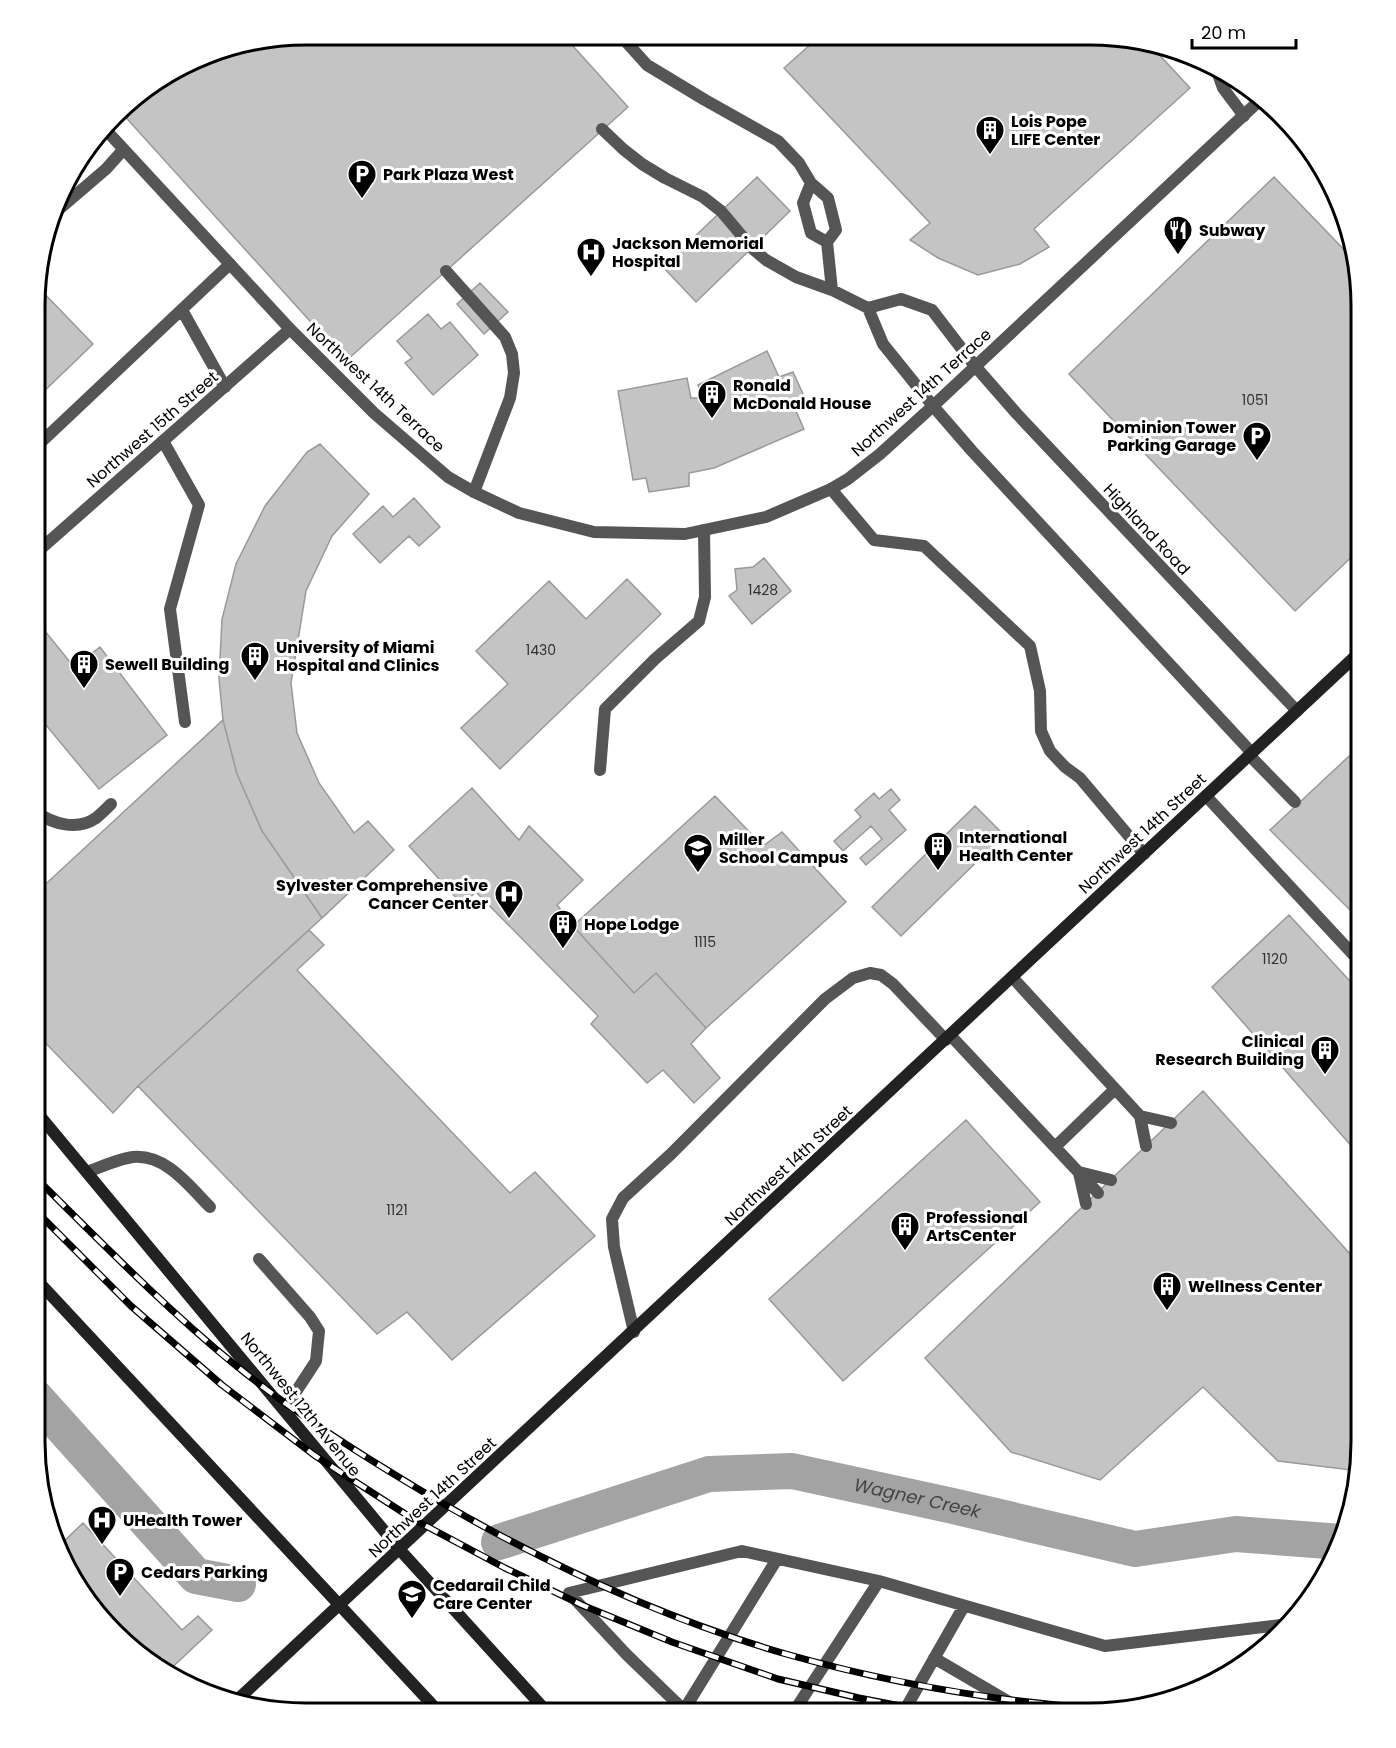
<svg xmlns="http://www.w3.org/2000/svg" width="1396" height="1748" viewBox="0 0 1396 1748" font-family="Poppins,sans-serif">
  <rect width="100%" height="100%" fill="#fff"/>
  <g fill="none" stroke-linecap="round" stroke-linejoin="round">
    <!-- canal -->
    <g stroke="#a3a3a3" stroke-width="36">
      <path d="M35 1397 196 1576 238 1584"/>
      <path id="s1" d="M499 1542 709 1474 792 1471 953 1506 1135 1549 1236 1534 1341 1542"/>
    </g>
  </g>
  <!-- building -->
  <path fill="#c4c4c4" stroke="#999" stroke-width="1.5" d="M306 34 563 35 628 107 346 361 120 111 127 102 219 49Z
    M820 36 1126 37 1152 47 1190 88 1034 229 1049 247 1020 264 978 275 938 258 910 240 930 223 784 68Z
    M757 177 790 211 696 302 663 267Z
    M1274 177 1356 262 1361 306V548L1295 611 1069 374Z
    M480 283 508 312 484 334 457 304Z
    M37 286 93 344 37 398Z
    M428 314 441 329 450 322 478 355 433 395 405 363 412 358 397 341Z
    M767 351 779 377 793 372 808 405 796 411 804 429 714 468 689 473V486L649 492 646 478 633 480 618 391 687 378 691 398H702L698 385Z
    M320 444 369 494 332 536 306 591 291 683 297 733 319 783 354 833 368 821 394 850 322 918 262 831 237 774 223 720 219 679 222 619 236 564 265 506 307 452Z
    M414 498 440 527 419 546 409 536 380 563 353 534 383 506 393 517Z
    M764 558 791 591 752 624 729 596 737 590 735 569 753 567Z
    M627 579 661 614 500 769 461 728 508 684 476 651 549 581 586 619Z
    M36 620 74 667 100 647 167 735 99 789 36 713Z
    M223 720 237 774 262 831 322 918 138 1086 113 1113 35 1032 36 893Z
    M1361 745V921L1270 830Z
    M472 788 519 840 529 826 583 880 557 905 573 926 634 993 656 973 706 1028 691 1044 720 1078 694 1103 663 1070 647 1083 591 1024 598 1016 476 892 462 904 409 846Z
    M891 789 900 800 889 810 906 830 866 865 860 858 882 839 871 826 843 851 834 841 861 817 855 810 874 793 879 799Z
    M715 796 763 846 782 832 846 902 706 1028 656 973 634 993 573 926Z
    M975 806 1004 835 901 936 872 907Z
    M1289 915 1361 993V1157L1212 987Z
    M309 930 324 945 297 970 510 1193 535 1172 595 1236 452 1360 407 1312 377 1334 138 1086Z
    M1203 1091 1361 1266V1460L1359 1471 1278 1461 1203 1387 1100 1480 1011 1452 925 1358Z
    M966 1120 1040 1202 843 1381 769 1299Z
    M83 1523 182 1630 198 1616 212 1630 166 1673 156 1668 71 1577 55 1540 60 1545Z"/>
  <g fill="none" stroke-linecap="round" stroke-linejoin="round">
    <!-- lane -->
    <path stroke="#555" stroke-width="12" d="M620 35 647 65 705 100 778 141 799 163 811 183 828 198 836 230 827 242 832 290
      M1217 71 1223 88 1244 116
      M602 129 623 149 642 164 665 178 703 197 721 211 753 249 766 260 796 277 832 290 868 308 901 299 932 310 975 366
      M811 183 803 203 811 233 827 242
      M57 211 106 169 123 150
      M446 271 505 337 512 354 514 373 510 398 474 492
      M868 308 883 344 933 406
      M182 310 225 387
      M163 441 199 505 170 609 185 722
      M37 446 230 264
      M831 489 874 540 924 546 1030 646 1040 691 1041 731 1050 751 1065 767 1080 778 1144 854
      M1249 755 1295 802
      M600 770 605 709 655 659 699 621 705 597 704 530
      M1206 796 1361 963
      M36 812C53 824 77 831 96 818 101 814 106 809 111 804
      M1012 977 1140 1116 1146 1146
      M951 1036 1098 1193
      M1140 1116 1171 1123
      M1055 1147 1115 1089
      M87 1172C101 1167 118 1159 133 1157 166 1154 189 1186 210 1207
      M1079 1172 1111 1180
      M1079 1173 1086 1204
      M259 1259 310 1317 319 1331 316 1361 284 1410
      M634 1332 614 1247 612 1219 623 1198 671 1154 825 999 853 978 870 973 881 975 893 984 946 1040
      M777 1559 684 1710 627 1655 569 1593 742 1551 879 1581
      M934 1658 1028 1713
      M793 1713 879 1581 1105 1646 1281 1625
      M903 1713 964 1606"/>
    <!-- street -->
    <path stroke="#555" stroke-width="12" d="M105 129 290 329 374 413 448 477 474 492 519 513 594 532 685 534 766 517 831 489 848 479 880 454 933 406 1260 100
      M975 366 1017 414 1297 711
      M933 406 972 451 1252 753
      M36 553 290 329"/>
    <!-- secondary -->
    <path stroke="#222" stroke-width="12" d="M35 1110 400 1550 548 1713
      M35 1278 440 1713
      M235 1702 1361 651"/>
    <!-- rail casing -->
    <g stroke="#000" stroke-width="7">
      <path id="rail" d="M35 1177C100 1241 163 1306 234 1364 284 1405 338 1440 392 1473 515 1549 647 1614 786 1654 892 1684 1007 1703 1116 1710
        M35 1210 131 1306 222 1385 314 1455 413 1519 505 1568 582 1605 672 1642 778 1679 859 1698 937 1713"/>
    </g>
    <!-- rail -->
    <use href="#rail" stroke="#fff" stroke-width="4.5" stroke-dasharray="14" stroke-linecap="butt"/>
  </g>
  <!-- icons -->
  <defs>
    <g id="building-pin" transform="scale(1.5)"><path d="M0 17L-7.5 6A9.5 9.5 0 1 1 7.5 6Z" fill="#000" stroke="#fff"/><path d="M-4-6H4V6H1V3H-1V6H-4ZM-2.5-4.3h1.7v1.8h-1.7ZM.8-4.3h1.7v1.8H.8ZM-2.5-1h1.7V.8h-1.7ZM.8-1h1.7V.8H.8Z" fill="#fff"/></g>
    <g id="parking-pin" transform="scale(1.5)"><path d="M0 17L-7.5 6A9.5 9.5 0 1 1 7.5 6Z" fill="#000" stroke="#fff"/><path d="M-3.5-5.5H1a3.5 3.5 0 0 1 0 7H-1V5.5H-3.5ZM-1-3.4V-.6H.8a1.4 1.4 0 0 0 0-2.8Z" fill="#fff"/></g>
    <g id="restaurant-pin" transform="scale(1.5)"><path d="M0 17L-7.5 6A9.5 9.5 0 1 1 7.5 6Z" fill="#000" stroke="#fff"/><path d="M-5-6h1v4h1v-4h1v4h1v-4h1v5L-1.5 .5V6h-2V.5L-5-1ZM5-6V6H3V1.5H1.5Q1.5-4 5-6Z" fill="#fff"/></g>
    <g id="hospital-pin" transform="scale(1.5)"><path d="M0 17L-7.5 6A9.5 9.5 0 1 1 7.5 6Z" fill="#000" stroke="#fff"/><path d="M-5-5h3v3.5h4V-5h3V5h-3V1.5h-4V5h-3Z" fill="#fff"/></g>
    <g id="university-pin" transform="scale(1.5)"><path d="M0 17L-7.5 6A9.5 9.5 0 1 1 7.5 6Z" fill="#000" stroke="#fff"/><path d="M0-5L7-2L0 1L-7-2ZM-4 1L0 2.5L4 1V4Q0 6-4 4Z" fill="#fff"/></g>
    <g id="school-pin" transform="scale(1.5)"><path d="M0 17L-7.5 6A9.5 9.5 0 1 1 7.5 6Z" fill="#000" stroke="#fff"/><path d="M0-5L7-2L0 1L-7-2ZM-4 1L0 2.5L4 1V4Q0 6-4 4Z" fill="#fff"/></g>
  </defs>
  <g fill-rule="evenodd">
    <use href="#building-pin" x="990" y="130"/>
    <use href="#parking-pin" x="362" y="174"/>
    <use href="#restaurant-pin" x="1178" y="230"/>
    <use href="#hospital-pin" x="591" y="252"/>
    <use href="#building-pin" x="712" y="394"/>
    <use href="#parking-pin" x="1257" y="436"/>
    <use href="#building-pin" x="255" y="656"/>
    <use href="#building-pin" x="84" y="664"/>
    <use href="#building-pin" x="938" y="846"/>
    <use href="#university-pin" x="698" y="848"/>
    <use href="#hospital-pin" x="509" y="894"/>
    <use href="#building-pin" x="563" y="924"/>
    <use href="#building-pin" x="1325" y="1050"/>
    <use href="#building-pin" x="905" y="1226"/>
    <use href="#building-pin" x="1167" y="1286"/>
    <use href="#hospital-pin" x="102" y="1520"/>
    <use href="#parking-pin" x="120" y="1572"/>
    <use href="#school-pin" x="412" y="1594"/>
  </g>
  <g text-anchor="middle" stroke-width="6" stroke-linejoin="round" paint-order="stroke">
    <!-- number labels -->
    <g font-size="14" fill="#313131">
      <text x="1255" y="405">1051</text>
      <text x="763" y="595">1428</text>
      <text x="541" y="655">1430</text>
      <text x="705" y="947">1115</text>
      <text x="1275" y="964">1120</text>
      <text x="397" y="1215">1121</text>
    </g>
    <!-- poi labels -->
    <g font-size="16" font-weight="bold" fill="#000" stroke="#fff" text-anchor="start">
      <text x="1011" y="127">Lois Pope<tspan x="1011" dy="18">LIFE Center</tspan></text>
      <text x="383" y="180">Park Plaza West</text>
      <text x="1199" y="236">Subway</text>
      <text x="612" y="249">Jackson Memorial<tspan x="612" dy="18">Hospital</tspan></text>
      <text x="733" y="391">Ronald<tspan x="733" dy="18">McDonald House</tspan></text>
      <text x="1236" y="433" text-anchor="end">Dominion Tower<tspan x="1236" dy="18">Parking Garage</tspan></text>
      <text x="276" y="653">University of Miami<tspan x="276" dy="18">Hospital and Clinics</tspan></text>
      <text x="105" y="670">Sewell Building</text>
      <text x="959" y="843">International<tspan x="959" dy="18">Health Center</tspan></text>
      <text x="719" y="845">Miller<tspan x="719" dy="18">School Campus</tspan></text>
      <text x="488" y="891" text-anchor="end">Sylvester Comprehensive<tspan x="488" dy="18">Cancer Center</tspan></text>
      <text x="584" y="930">Hope Lodge</text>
      <text x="1304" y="1047" text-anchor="end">Clinical<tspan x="1304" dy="18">Research Building</tspan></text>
      <text x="926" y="1223">Professional<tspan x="926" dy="18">ArtsCenter</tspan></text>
      <text x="1188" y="1292">Wellness Center</text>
      <text x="123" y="1526">UHealth Tower</text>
      <text x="141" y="1578">Cedars Parking</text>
      <text x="433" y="1591">Cedarail Child<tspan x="433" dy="18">Care Center</tspan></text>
    </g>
    <!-- street labels -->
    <g font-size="16" fill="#000" stroke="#fff">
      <text transform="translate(376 387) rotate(43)" y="6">Northwest 14th Terrace</text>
      <text transform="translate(921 392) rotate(-42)" y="6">Northwest 14th Terrace</text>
      <text transform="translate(152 429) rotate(-41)" y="6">Northwest 15th Street</text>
      <text transform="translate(1147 529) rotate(47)" y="6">Highland Road</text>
      <text transform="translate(1142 833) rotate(-43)" y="6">Northwest 14th Street</text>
      <text transform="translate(788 1165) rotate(-43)" y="6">Northwest 14th Street</text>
      <text transform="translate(301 1404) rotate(51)" y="6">Northwest 12th Avenue</text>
      <text transform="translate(432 1497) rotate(-43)" y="6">Northwest 14th Street</text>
    </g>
    <!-- water labels -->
    <g font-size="18" font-style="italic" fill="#444" stroke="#fff">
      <text dy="6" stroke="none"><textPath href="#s1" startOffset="432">Wagner Creek</textPath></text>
    </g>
  </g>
  <!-- crop -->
  <path d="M0 0H1396V1748H0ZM306 45H1090A261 261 0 0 1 1351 306V1442A261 261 0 0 1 1090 1703H306A261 261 0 0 1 45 1442V306A261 261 0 0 1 306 45Z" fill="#fff" fill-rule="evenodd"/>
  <path fill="none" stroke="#000" stroke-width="3" d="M306 45H1090A261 261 0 0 1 1351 306V1442A261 261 0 0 1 1090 1703H306A261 261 0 0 1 45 1442V306A261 261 0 0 1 306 45Z"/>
  <!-- scale -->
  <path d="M1192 39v9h104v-9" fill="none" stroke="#000000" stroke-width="3"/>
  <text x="1201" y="39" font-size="18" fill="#000000" stroke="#ffffff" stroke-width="4.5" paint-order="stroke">20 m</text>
</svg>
